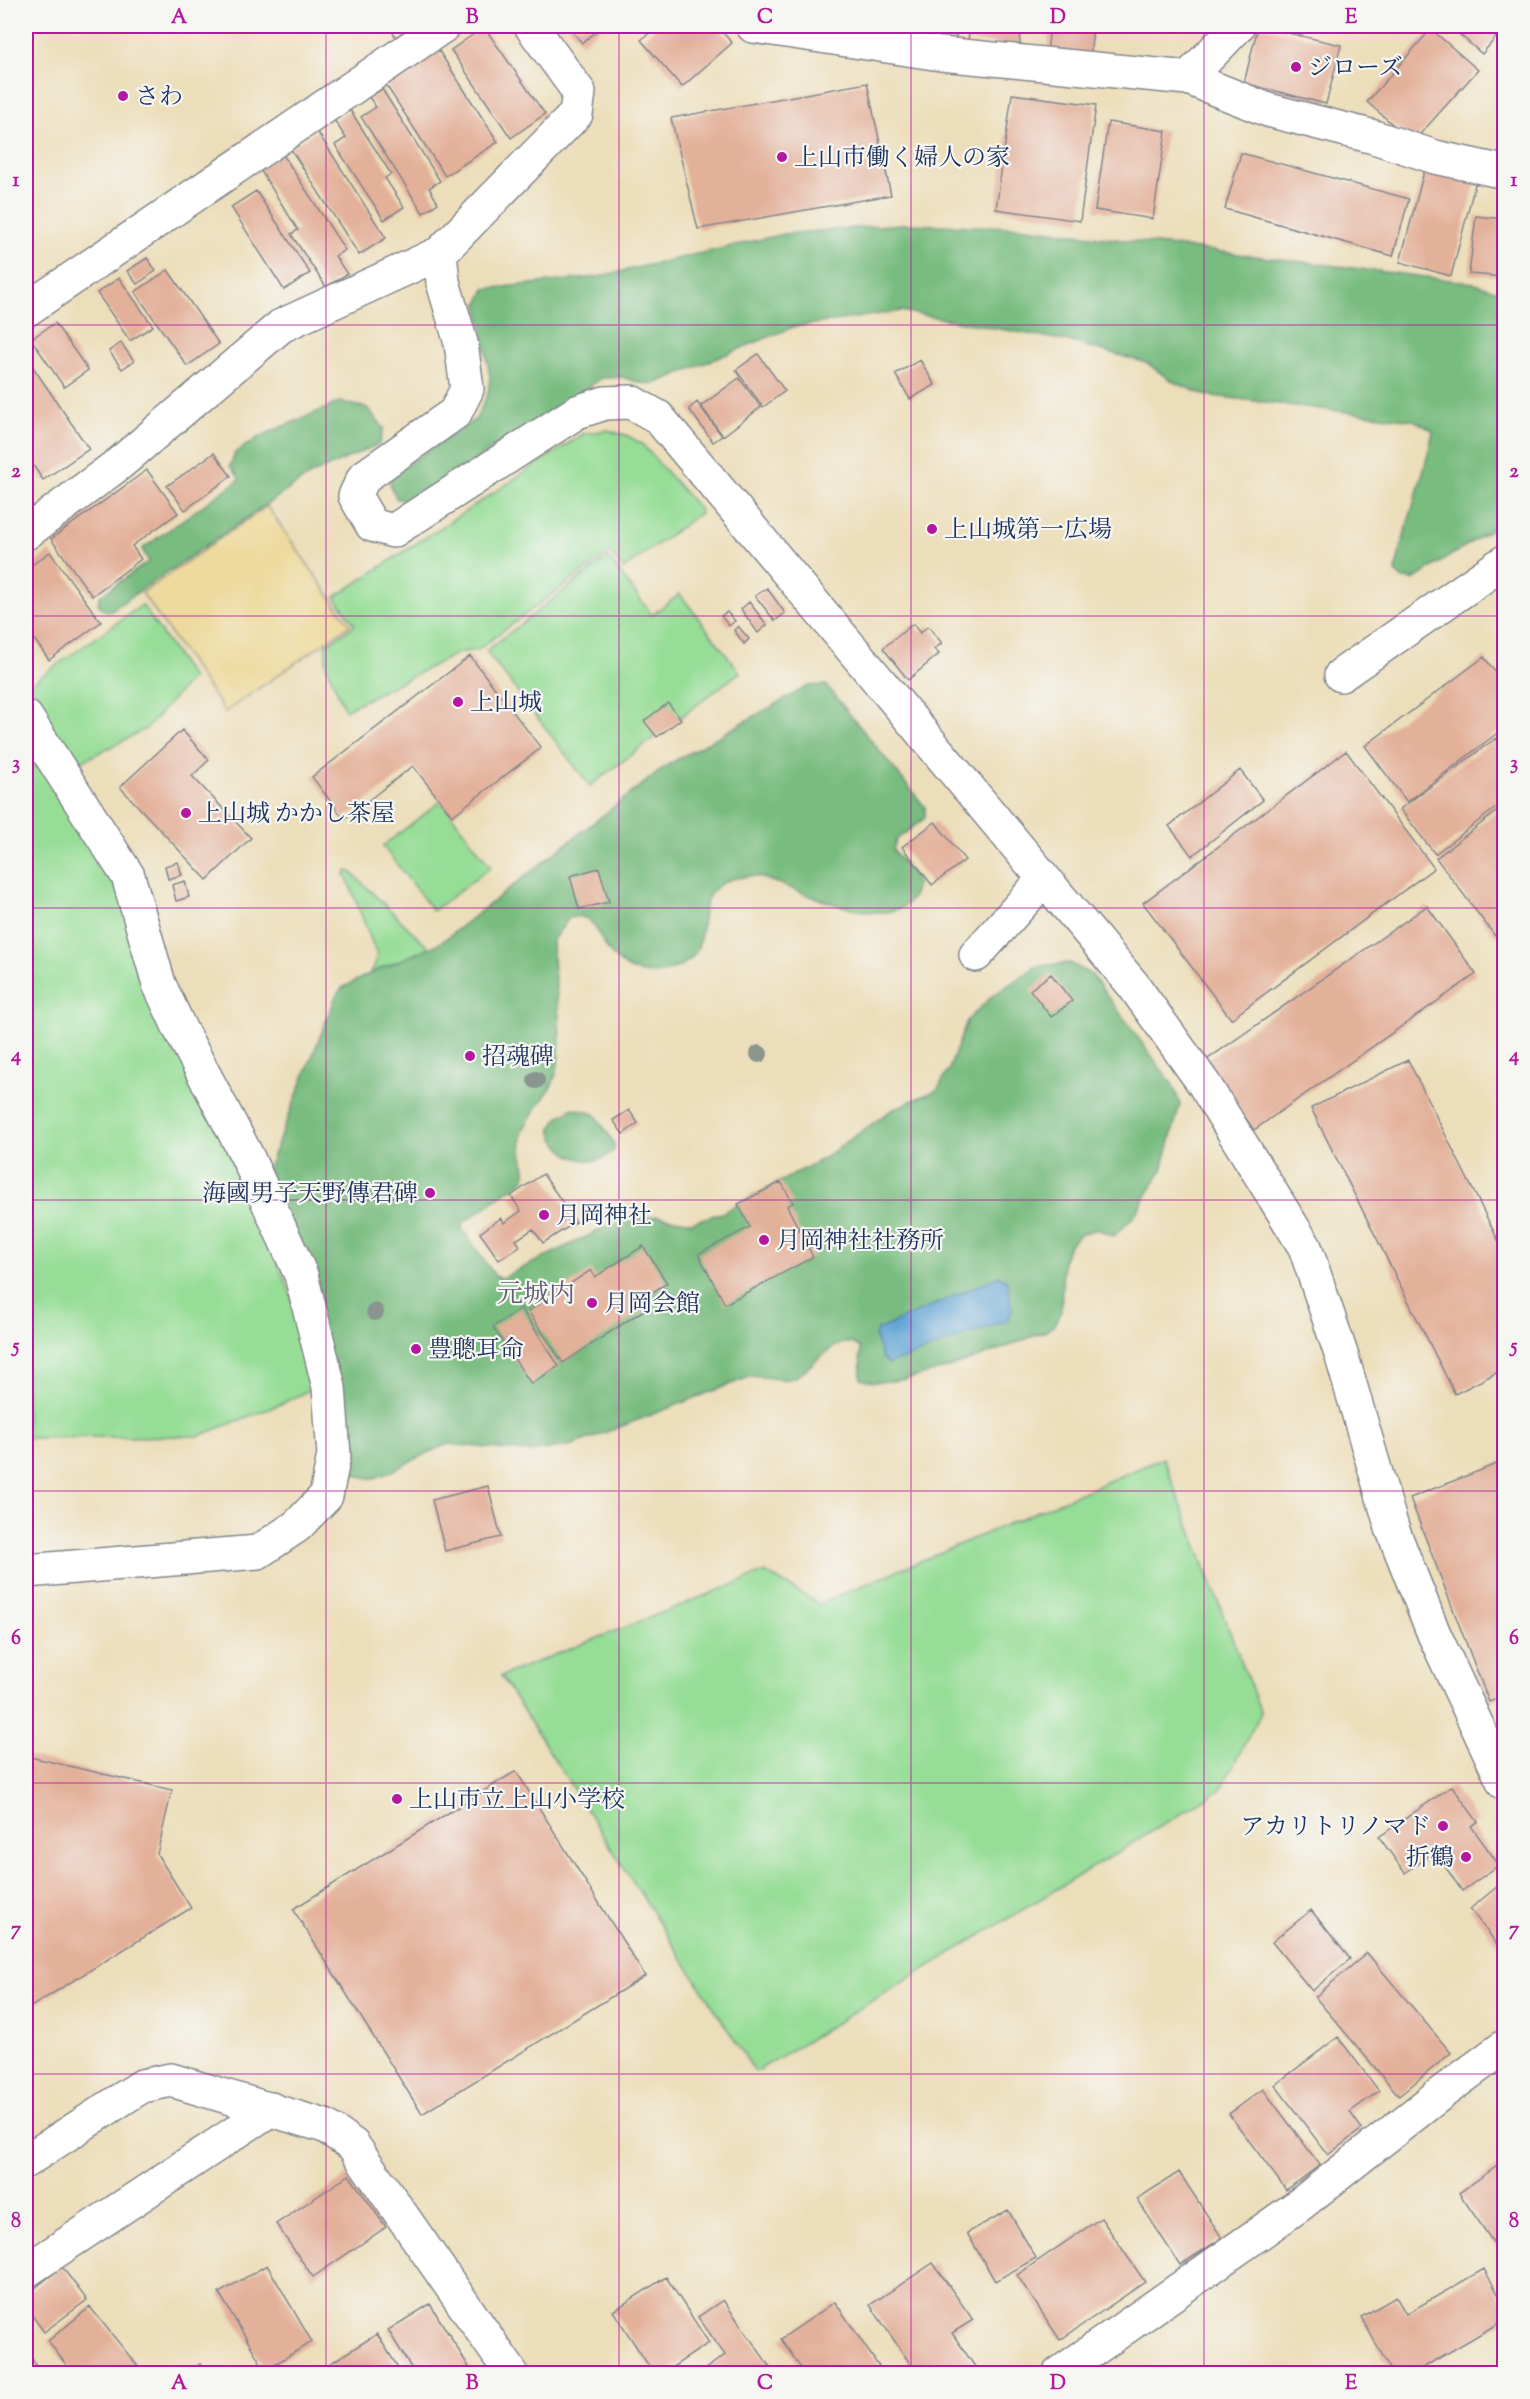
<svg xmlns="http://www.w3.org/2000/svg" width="1530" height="2399" viewBox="0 0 1530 2399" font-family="'Sorts Mill Goudy','Noto Serif JP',serif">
  <rect width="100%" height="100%" fill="#f6f6f2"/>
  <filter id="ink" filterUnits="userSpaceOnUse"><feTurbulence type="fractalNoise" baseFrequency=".0167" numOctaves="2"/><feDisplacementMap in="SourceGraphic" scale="12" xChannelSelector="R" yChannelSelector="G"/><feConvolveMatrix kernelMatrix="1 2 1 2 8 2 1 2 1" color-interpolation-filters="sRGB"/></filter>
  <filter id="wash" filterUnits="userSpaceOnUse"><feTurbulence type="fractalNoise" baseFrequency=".008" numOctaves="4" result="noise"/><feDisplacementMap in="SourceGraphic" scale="24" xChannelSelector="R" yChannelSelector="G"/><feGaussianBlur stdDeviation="1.35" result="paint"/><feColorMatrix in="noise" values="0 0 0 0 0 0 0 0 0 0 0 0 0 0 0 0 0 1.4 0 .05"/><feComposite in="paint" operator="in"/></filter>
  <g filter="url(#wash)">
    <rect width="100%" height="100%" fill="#ecdeba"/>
    <!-- green -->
    <path fill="#96dd96" stroke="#58867a" stroke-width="1.5" d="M607 430 628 436 642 444 699 509 700 513 623 569 610 552 477 650 458 653 345 710 326 665V645L355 625 335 597 583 434Z
      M608 557 652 615 680 594 740 672 590 786 486 651Z
      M142 605 192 678 146 729 73 766 26 687Z
      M26 741 114 875 232 1160 290 1292 315 1387 283 1403 199 1436 26 1438Z
      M441 801 491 867 433 911 383 846Z
      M347 871 351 872 429 948 369 974 374 967 377 955 345 873Z
      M1163 1458 1261 1713 1220 1790 755 2072 501 1676 765 1572 819 1604Z"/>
    <!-- forest -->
    <path fill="#78bc7f" stroke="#4a766e" stroke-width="1.5" d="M900 224 1018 227 1474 283 1504 293V521L1413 580 1403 579 1395 572C1405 524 1424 479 1433 431L1414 420 1204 395 1170 380 1147 363 1072 342 901 311 793 327 654 384 640 383 622 377 602 378 411 501 397 499 390 486V480L393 474 476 419 488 393 490 377 478 304 485 289 597 277 784 234Z
      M340 402 367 408 384 428 379 444 310 475 110 611 104 610 98 604 100 596 149 561 142 549 240 479 230 466 235 453 261 436Z
      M826 685 925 807V818L896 840 893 850 917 880C913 944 810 895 777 883 769 881 759 875 751 876 673 882 726 947 678 967 672 969 666 973 661 973 634 977 614 963 602 940 599 934 595 925 590 921 583 915 577 916 569 918L552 941C553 983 565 1027 557 1069 553 1093 533 1108 524 1129 517 1145 527 1161 525 1179L463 1223 462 1229 495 1276 502 1278 606 1227 657 1216 692 1222 722 1213 824 1158 893 1109 937 1090 949 1069 967 1021 992 996 1037 966 1070 963 1092 975 1173 1085 1180 1104 1162 1170 1134 1216 1114 1236 1097 1229 1081 1234 1069 1245 1063 1262 1061 1311 1054 1325 1046 1331C1006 1346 899 1394 861 1379L860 1348C839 1329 814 1367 796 1376 782 1384 765 1374 749 1377L573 1445 528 1452 450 1444C428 1449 385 1479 371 1478 361 1478 352 1473 344 1468L268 1168 336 996 342 988 369 974 440 943 666 766 808 686Z
      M573 1108 595 1114 614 1143V1150C593 1172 556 1157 551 1128L559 1117Z"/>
    <!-- sand -->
    <path fill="#eeda9e" stroke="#84847e" stroke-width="1.5" d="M267 506 350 625 225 712 142 593Z"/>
    <!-- water -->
    <path fill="#5fa3d4" stroke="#3d6999" stroke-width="1.5" d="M999 1276 1007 1280 1012 1310 1008 1320 889 1364 882 1358 875 1336 877 1330Z"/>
    <g id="blocks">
      <!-- building -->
      <path fill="#e3b09a" d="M388 26H411L396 37Z
        M568 26H603L582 43Z
        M658 26H717L732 43 682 87 641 40Z
        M908 26H958L955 42 907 33Z
        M970 26H1022L1019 47 968 40Z
        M1050 26 1093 27 1090 58 1047 53Z
        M1258 26 1341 45 1326 104 1244 83Z
        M1450 26H1504V28L1482 54Z
        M484 27 545 114 511 138 451 50Z
        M1431 29 1478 70 1413 142 1367 102Z
        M437 48 498 142 445 176 384 82Z
        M867 83 891 195 698 229 671 118Z
        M382 89 440 181 429 188 438 203 423 213 361 117 376 107 369 97Z
        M1012 94 1096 105 1080 221 996 209Z
        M350 110 391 174 385 178 404 207 384 220 335 145 346 138 334 120Z
        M1108 122 1166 131 1153 219 1095 210Z
        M317 131 386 238 359 255 290 148Z
        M282 153 345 250 335 256 347 274 326 287 291 234 298 230 259 168Z
        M1241 153 1409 199 1393 256 1225 209Z
        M1426 164 1477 177 1451 276 1400 262Z
        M256 191 310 273 284 290 231 207Z
        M1476 216 1504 219V277L1469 274Z
        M147 258 156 271 137 284 127 271Z
        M168 270 219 344 187 366 135 292Z
        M119 278 153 326 130 341 97 293Z
        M55 323 88 370 64 387 31 339Z
        M121 343 134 361 122 369 109 351Z
        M758 354 785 391 763 407 736 370Z
        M26 357 89 449 43 480 26 455Z
        M920 360 935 385 910 399 895 374Z
        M739 378 761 407 723 436 701 406Z
        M697 402 722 436 713 442 689 409Z
        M214 453 231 476 185 510 167 486Z
        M147 470 178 513 132 546 141 559 92 596 51 539Z
        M50 552 101 622 49 660 34 639 26 645V569Z
        M767 588 785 613 775 621 755 596Z
        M749 602 767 625 758 633 741 609Z
        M727 612 735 621 729 626 721 616Z
        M913 624 920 633 928 626 942 643 934 649 939 654 908 680 883 648Z
        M738 626 749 639 744 644 734 630Z
        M470 656 541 748 452 816 413 766 344 819 312 777Z
        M1484 657 1504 684V728L1407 802 1365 746Z
        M668 703 681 719 657 737 644 721Z
        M182 730 209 760 192 776 251 838 207 880 120 787Z
        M1496 738 1504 749V802L1435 854 1400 809Z
        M1346 751 1434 868 1231 1019 1143 903Z
        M1240 770 1263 800 1192 856 1169 826Z
        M1504 806V929L1495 936 1436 858Z
        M935 822 965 860 932 885 902 847Z
        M178 862 182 875 168 879 165 866Z
        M599 868 609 902 579 909 570 876Z
        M185 881 189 897 176 901 172 885Z
        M1427 906 1476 974 1254 1130 1205 1061Z
        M1051 974 1072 1001 1051 1017 1030 990Z
        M1408 1060 1504 1252V1369L1455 1394 1311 1108Z
        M629 1110 638 1123 623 1134 613 1120Z
        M543 1174 576 1222 543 1243 533 1229 516 1240 520 1246 499 1260 480 1233 501 1218 504 1223 521 1211 511 1196Z
        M781 1182 793 1203 787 1206 813 1257 725 1304 698 1254 750 1227 738 1204Z
        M643 1246 667 1283 642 1299 647 1308 563 1363 528 1311 591 1270 595 1277Z
        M521 1308 559 1366 531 1384 493 1327Z
        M1504 1461V1696L1489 1702 1410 1498Z
        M488 1486 501 1537 445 1551 432 1500Z
        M26 1756 172 1790 157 1854 191 1908 26 2010Z
        M516 1771 645 1976 422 2114 293 1909Z
        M1452 1786 1478 1822 1471 1826 1499 1865 1462 1891 1435 1852 1405 1873 1379 1837Z
        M1504 1881V1953L1470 1909Z
        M1311 1910 1350 1959 1312 1991 1272 1942Z
        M1367 1953 1451 2053 1399 2096 1315 1997Z
        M1338 2037 1379 2091 1350 2112 1362 2129 1328 2155 1275 2085Z
        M1263 2089 1320 2165 1286 2190 1229 2114Z
        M1500 2164 1504 2171V2258L1459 2193Z
        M1179 2172 1222 2238 1180 2265 1137 2199Z
        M349 2175 386 2227 313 2277 276 2224Z
        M1008 2210 1036 2258 995 2281 967 2233Z
        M1101 2218 1145 2282 1060 2340 1017 2275Z
        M933 2263 973 2320 952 2333 980 2374H917L870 2305Z
        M267 2265 312 2342 265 2370 219 2293Z
        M62 2267 87 2300 44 2332 26 2307V2295Z
        M1484 2269 1504 2304V2320L1412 2374H1393L1361 2317 1396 2297 1406 2314Z
        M666 2277 709 2343 662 2374H654L613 2311Z
        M723 2300 775 2374H698L725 2355 698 2317Z
        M835 2302 884 2374H805L781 2339Z
        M430 2304 472 2372 470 2374H415L388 2330Z
        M90 2307 144 2374H73L48 2341Z
        M377 2334 402 2374H335L329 2364Z
        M26 2348 41 2374H26Z
        M200 2364 207 2374H188Z
        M314 2366 319 2374H302Z"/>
    </g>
  </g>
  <g filter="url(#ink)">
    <use href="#blocks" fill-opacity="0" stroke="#84868c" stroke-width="1.5"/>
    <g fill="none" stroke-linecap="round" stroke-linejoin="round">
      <!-- minor casing -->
      <g stroke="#84868c" stroke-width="36">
        <path id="minor" d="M531 26 579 92 576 114 440 253 443 282 461 343 467 389 455 413 364 477 355 496 372 525 393 531 577 412 605 403 631 402 658 417 1134 986 1204 1084 1305 1247 1342 1357 1392 1528 1434 1634 1504 1783
          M753 26 941 54 1188 78 1238 26
          M1188 78 1268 110 1374 137 1435 157 1504 172
          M26 310 443 26
          M26 533 120 463 281 326 440 253
          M1341 675 1504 562
          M26 717 128 876 159 984 180 1029 247 1156 301 1275 329 1387 334 1455 326 1496 297 1526 258 1552 26 1571
          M976 955 1044 879
          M26 2161 142 2086 171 2080 325 2126 353 2145 512 2374
          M26 2271 271 2109
          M1059 2374 1298 2206 1444 2091 1504 2047"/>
      </g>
      <!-- minor -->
      <use href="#minor" stroke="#fff" stroke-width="33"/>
    </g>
    <!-- trees -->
    <g fill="#8a958f">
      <circle cx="759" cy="1054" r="9"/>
      <circle cx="536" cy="1080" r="9"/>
      <circle cx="375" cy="1312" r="9"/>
    </g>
  </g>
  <!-- grid -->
  <path fill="none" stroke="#b5179e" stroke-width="1.5" stroke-opacity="0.55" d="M326 26V2374M619 26V2374M911 26V2374M1204 26V2374M26 325H1504M26 616H1504M26 908H1504M26 1200H1504M26 1491H1504M26 1783H1504M26 2074H1504"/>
  <!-- markers -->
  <g fill="#b5179e" stroke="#f6f6f2" stroke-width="2">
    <circle cx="1296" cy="67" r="6"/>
    <circle cx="123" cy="96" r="6"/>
    <circle cx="782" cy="157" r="6"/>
    <circle cx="932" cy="529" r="6"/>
    <circle cx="458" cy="702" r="6"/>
    <circle cx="186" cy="813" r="6"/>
    <circle cx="470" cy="1056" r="6"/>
    <circle cx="430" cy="1193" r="6"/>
    <circle cx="544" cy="1215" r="6"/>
    <circle cx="764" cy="1240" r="6"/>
    <circle cx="592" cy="1303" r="6"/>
    <circle cx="416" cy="1349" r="6"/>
    <circle cx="397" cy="1799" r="6"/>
    <circle cx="1443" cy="1826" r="6"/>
    <circle cx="1466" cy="1857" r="6"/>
  </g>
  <g text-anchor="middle" stroke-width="4.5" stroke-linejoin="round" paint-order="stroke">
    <!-- poi labels -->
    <g font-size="24" fill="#1b2f5e" stroke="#f6f6f2" text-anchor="start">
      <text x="1308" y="75">ジローズ</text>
      <text x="135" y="104">さわ</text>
      <text x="794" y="165">上山市働く婦人の家</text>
      <text x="944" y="537">上山城第一広場</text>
      <text x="470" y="710">上山城</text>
      <text x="198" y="821">上山城 かかし茶屋</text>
      <text x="482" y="1064">招魂碑</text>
      <text x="418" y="1201" text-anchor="end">海國男子天野傳君碑</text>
      <text x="556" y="1223">月岡神社</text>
      <text x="776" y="1248">月岡神社社務所</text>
      <text x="604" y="1311">月岡会館</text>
      <text x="428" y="1357">豊聰耳命</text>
      <text x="409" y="1807">上山市立上山小学校</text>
      <text x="1431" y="1834" text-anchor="end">アカリトリノマド</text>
      <text x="1454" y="1865" text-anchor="end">折鶴</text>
    </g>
    <!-- neighbourhood labels -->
    <g font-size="26" fill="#615c73" stroke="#f6f6f2">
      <text x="536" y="1302">元城内</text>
    </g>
  </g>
  <!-- margin -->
  <rect width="1530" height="2399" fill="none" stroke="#f6f6f2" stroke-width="66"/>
  <rect x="33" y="33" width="1464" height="2333" fill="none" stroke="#b5179e" stroke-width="2"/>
  <g font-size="20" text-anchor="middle" font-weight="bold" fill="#b5179e">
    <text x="179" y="23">A</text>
    <text x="472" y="23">B</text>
    <text x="765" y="23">C</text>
    <text x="1058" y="23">D</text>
    <text x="1351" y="23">E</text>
    <text x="16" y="186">1</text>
    <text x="1514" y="186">1</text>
    <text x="16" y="477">2</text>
    <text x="1514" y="477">2</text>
    <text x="16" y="769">3</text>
    <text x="1514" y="769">3</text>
    <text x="16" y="1061">4</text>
    <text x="1514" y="1061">4</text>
    <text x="16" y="1352">5</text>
    <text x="1514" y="1352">5</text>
    <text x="16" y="1644">6</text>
    <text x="1514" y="1644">6</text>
    <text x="16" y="1935">7</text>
    <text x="1514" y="1935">7</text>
    <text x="16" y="2227">8</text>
    <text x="1514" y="2227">8</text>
    <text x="179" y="2389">A</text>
    <text x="472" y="2389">B</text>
    <text x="765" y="2389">C</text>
    <text x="1058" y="2389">D</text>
    <text x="1351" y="2389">E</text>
  </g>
</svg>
